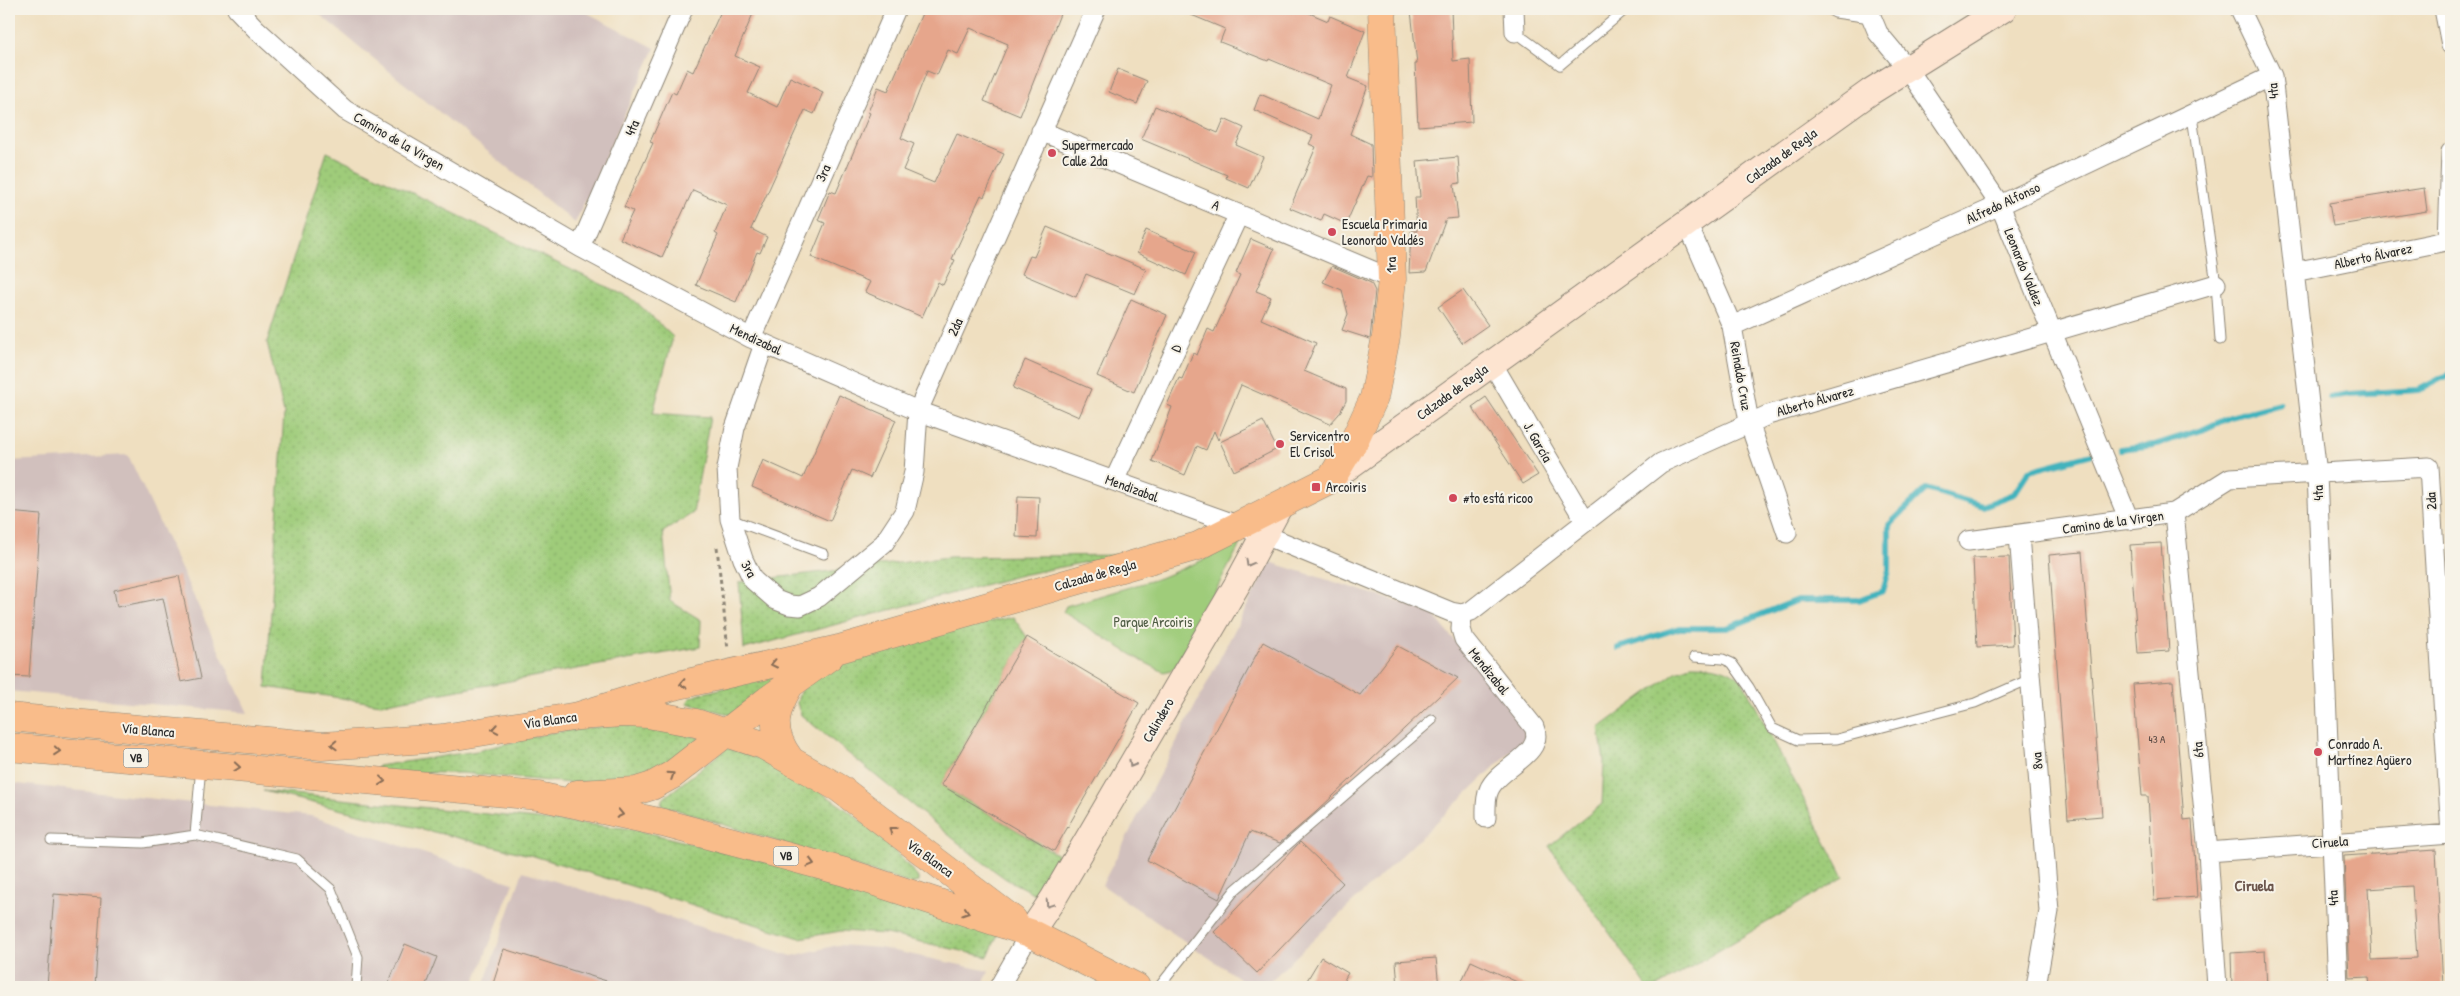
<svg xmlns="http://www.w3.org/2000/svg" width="2460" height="996" viewBox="0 0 2460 996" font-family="'Patrick Hand',sans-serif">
  <defs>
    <pattern id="grass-dots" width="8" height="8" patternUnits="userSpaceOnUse" patternTransform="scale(1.25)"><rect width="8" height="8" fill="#9fcc7a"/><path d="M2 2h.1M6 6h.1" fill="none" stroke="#89af6a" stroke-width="1.8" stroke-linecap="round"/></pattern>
  </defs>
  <rect width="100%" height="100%" fill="#f7f3e8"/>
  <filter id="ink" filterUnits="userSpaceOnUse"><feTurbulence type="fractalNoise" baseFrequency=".02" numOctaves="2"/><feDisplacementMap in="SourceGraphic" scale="10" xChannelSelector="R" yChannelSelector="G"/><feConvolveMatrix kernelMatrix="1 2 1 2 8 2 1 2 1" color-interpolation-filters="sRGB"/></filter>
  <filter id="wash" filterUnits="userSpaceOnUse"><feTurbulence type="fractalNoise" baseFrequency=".0096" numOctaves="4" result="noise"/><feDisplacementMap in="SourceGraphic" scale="20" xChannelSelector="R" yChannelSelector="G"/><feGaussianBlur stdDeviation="1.12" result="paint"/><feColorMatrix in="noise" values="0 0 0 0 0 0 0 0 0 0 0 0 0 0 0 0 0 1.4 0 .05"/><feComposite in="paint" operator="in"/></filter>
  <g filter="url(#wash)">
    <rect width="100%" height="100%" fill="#efdfc0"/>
    <!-- industrial -->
    <path fill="#d1c0bd" d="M313 9H580L655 48 575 223Z
      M128 455 248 713 9 691V461Z
      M1270 562 1431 612 1531 732 1264 987H1252L1102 885Z
      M9 783 311 816 513 883 473 987H9Z
      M523 871 792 956 838 945 880 948 989 971 982 987H483Z"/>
    <!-- grass -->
    <path fill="url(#grass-dots)" stroke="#657c52" d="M327 152 634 300 673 337 653 413 710 417 693 513 663 532 670 601 701 620 700 647 381 704 266 687 284 413 267 342Z
      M1122 555 1021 575 744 649 739 582 949 557Z
      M1013 617 1027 637 941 785 1063 858 1041 897 1006 879 976 857 801 715 797 703 800 691 832 665 916 636Z
      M1691 665C1712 665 1726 667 1742 680L1844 877 1657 987H1647L1549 846 1602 804 1604 761 1599 728 1676 672Z
      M784 673 735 716 687 703 691 697 704 693Z
      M630 723 702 738 652 777 570 783 462 773 380 772 377 769 378 766 477 751 548 733Z
      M727 748C792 766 877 823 918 878V882L911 884 662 805 661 802 665 797Z
      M263 791 633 829 770 863 998 934 988 957 886 934 841 931 800 938 534 856Z"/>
    <!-- park -->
    <path fill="#9fcc7a" stroke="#657c52" d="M1243 539 1174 669 1164 672 1142 661 1063 612 1066 606 1160 578 1203 560Z"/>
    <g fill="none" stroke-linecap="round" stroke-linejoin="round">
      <!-- stream -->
      <path stroke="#43b3bd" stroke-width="6" d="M2330 397 2350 394 2419 390 2451 373
        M2120 449 2154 445 2202 430 2230 417 2280 404
        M1618 648 1679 628H1727L1798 600H1859L1883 591 1889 571V525L1926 489 1983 506 2014 494 2029 471 2092 454"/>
    </g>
    <g id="blocks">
      <!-- building -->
      <path fill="#e6a68c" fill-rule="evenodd" d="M722 9H755L735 56 760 67 748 93 777 107 790 77 823 92 814 114 805 110 751 229 767 237 760 253 757 252 736 302 696 285 718 235 715 233 727 205 693 190 662 257 620 239 633 211 624 207 653 143 650 142 672 92 676 94 687 69 693 72Z
        M924 9H1062L1020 116 984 101 1008 44 970 28 958 54 948 50 937 75 927 71 901 138 914 144 903 170 934 183 957 134 1004 154 984 197 981 195 952 259 955 260 943 285 938 282 922 317 865 292 870 282 811 257 825 223 818 220 830 191 836 193 870 113 868 112 878 87 888 91Z
        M1177 9H1300L1328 21 1330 16 1365 31 1348 78 1368 86 1350 134 1371 144 1372 177 1367 176 1346 224 1324 214 1321 221 1290 208 1316 147 1309 144 1313 136 1254 110 1260 94 1318 119 1331 85 1269 59 1268 61 1220 42 1225 29Z
        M1451 9 1453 61 1470 59 1472 122 1418 126 1415 64H1417L1411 11Z
        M1118 69 1147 81 1137 104 1109 92Z
        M1155 106 1218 133 1224 119 1244 128 1236 145 1263 157 1249 188 1226 178 1227 175 1141 139Z
        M1458 157 1460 183 1454 184 1458 218 1446 219 1426 272 1409 273 1411 231H1417L1415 197H1420L1417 161Z
        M2424 188 2427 211 2333 226 2329 203Z
        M1047 227 1146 269 1135 294 1086 274 1076 297 1022 274 1030 256 1034 257Z
        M1146 230 1196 252 1186 275 1137 253Z
        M1251 239 1274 249 1256 291 1271 297 1261 319 1316 343 1304 371 1346 389V401L1339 414 1330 424 1241 385 1218 440 1214 431 1206 450 1197 446 1185 475 1152 461 1172 407 1167 405 1179 378 1182 379 1193 353 1197 355 1208 329 1214 332 1240 275 1236 273Z
        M1332 266 1371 283 1375 291 1370 339 1342 330 1348 314 1342 290 1323 282Z
        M1463 290 1488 325 1462 343 1438 307Z
        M1131 299 1167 315 1134 392 1097 376Z
        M1025 360 1091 389 1079 417 1013 388Z
        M839 395 896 420 870 478 852 470 830 521 752 487 763 460 803 478Z
        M1486 397 1538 475 1523 484 1472 407Z
        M1263 421 1277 449 1234 471 1220 442Z
        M1018 496 1039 497 1037 538 1016 537Z
        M9 512 41 515 29 677 9 676Z
        M2161 543 2169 651 2138 653 2130 545Z
        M2082 552 2102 816 2068 819 2049 555Z
        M2009 557 2013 645 1977 647 1973 558Z
        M179 576 201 678 181 682 163 598 117 607 114 590Z
        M1027 637 1139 703 1054 851 941 785Z
        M1263 642 1360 695 1398 646 1458 678 1316 812 1280 843 1250 832 1219 899 1147 860Z
        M2173 681 2184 820 2192 819 2197 897 2154 900 2148 796H2142L2133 684Z
        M1300 842 1343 883 1257 973 1214 932Z
        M2436 850 2443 987H2370L2369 977 2349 978 2344 856ZM2412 886 2417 958 2372 960 2368 889Z
        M54 894 101 898 95 987H47Z
        M405 944 437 957 425 987H387Z
        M504 949 616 984V987H492Z
        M2265 951 2267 987H2232L2231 953Z
        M1321 957 1348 973 1340 987H1303Z
        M1436 958 1439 987H1398L1396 961Z
        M1471 961 1528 987H1459Z"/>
    </g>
  </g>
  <g filter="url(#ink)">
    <use href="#blocks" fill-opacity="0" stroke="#8d8576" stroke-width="1"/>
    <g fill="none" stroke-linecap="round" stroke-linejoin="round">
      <!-- service casing -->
      <g stroke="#8d8576" stroke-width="11">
        <path id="service" d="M1828 9 1835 13 1871 18
          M1515 32 1560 65 1626 9
          M2192 116 2216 284 2220 340
          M730 519 824 554
          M1694 657 1723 659 1732 663 1749 687 1772 728 1798 740 1837 739 1975 703 2030 679
          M195 835 201 766
          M51 840 143 843 195 835 297 859 331 889 358 957 356 987
          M1159 987 1235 890 1432 720"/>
      </g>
      <!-- minor casing -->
      <g stroke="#8d8576" stroke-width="21">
        <path id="minor" d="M237 9 256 29 345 110 580 247 751 338 918 411 1265 535 1451 612 1462 614 1471 611 1661 463 1768 415 2216 284
          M1514 9 1515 32
          M1868 9 1878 33 1908 69 2000 205 2129 520
          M2240 9 2272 76 2317 474 2338 987
          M2444 9 2451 45
          M1041 131 1392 279
          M1687 223 1732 326 1749 422 1787 533
          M2448 241 2451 152
          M580 247 683 9
          M2294 272 2451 240
          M1732 326 2000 205 2272 76
          M751 338 896 9
          M764 344 735 428 727 468 730 519 743 559 753 580 776 600 789 605 800 606 819 597 884 543 905 511 914 472 918 411 1096 9
          M1492 363 1585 521
          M1114 481 1239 214
          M2174 513 2208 852 2217 987
          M2019 535 2049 911 2036 987
          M1968 541 2174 513 2230 478 2429 467 2451 834
          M1462 614 1461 629 1464 639 1534 727C1546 755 1498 767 1489 790 1485 799 1486 809 1486 818
          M2208 852 2451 834
          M999 987 1030 933"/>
      </g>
      <!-- secondary casing -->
      <g stroke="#8d8576" stroke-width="28">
        <path id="secondary" d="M1331 479 1870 92 2003 9
          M1030 933 1053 899 1238 583 1280 505"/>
      </g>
      <!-- primary casing -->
      <g stroke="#8d8576" stroke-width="29">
        <path id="primary" d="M578 716 674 686 839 649 1198 546 1331 479 1354 441 1374 398 1386 337 1392 279 1382 9
          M9 717 322 746 443 738 578 716 623 713 648 714 696 723 763 745 839 788 1013 920
          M9 747 538 796 663 823 845 872 1030 933 1136 987
          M789 758C770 732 773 713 789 686
          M577 794 636 791 652 786 672 775 768 700 830 656"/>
      </g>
      <!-- path -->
      <path stroke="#8d8576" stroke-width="3" stroke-dasharray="4 4" stroke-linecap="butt" d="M717 547 728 650"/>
      <!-- service -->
      <use href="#service" stroke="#fff" stroke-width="9"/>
      <!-- minor -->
      <use href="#minor" stroke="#fff" stroke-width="19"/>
      <!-- secondary -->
      <use href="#secondary" stroke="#fde4d0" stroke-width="26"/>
      <!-- primary -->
      <use href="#primary" stroke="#f9bc8a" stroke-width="28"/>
    </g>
    <!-- one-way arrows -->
    <defs><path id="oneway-chevron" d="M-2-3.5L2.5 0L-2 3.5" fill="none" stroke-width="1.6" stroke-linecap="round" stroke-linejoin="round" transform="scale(1.25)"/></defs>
    <g stroke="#94887e">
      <use href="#oneway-chevron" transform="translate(1249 563) rotate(119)"/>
      <use href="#oneway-chevron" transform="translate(1132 764) rotate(120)"/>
      <use href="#oneway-chevron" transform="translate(1049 904) rotate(124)"/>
    </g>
    <g stroke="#886c56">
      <use href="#oneway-chevron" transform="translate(774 664) rotate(168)"/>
      <use href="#oneway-chevron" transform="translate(683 684) rotate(167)"/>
      <use href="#oneway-chevron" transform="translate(495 729) rotate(170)"/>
      <use href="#oneway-chevron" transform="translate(334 745) rotate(178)"/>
      <use href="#oneway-chevron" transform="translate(57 751) rotate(5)"/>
      <use href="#oneway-chevron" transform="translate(237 767) rotate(5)"/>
      <use href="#oneway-chevron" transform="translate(671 775) rotate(-33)"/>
      <use href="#oneway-chevron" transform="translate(382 781) rotate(6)"/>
      <use href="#oneway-chevron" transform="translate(620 814) rotate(12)"/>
      <use href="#oneway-chevron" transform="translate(892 830) rotate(-142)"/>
      <use href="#oneway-chevron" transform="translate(811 863) rotate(15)"/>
      <use href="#oneway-chevron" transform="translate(966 912) rotate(18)"/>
    </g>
  </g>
  <!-- markers -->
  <g fill="#d1495b" stroke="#f7f3e8" stroke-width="2">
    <circle cx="1052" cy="153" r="5"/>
    <circle cx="1332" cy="232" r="5"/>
    <circle cx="1280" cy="444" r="5"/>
    <rect x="1311" y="482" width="10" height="10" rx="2.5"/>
    <circle cx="1453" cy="498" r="5"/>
    <circle cx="2318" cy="752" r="5"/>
  </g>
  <g text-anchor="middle" stroke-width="4" stroke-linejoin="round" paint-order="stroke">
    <!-- number labels -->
    <g font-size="11" fill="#5a4a43">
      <text x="2157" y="743">43 A</text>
    </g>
    <!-- shield labels -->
    <g fill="#f7f3e8" stroke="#686764" stroke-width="1">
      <rect x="123.5" y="748.5" width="25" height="19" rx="4"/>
      <rect x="773.5" y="846.5" width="25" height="19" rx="4"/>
    </g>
    <g font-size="12" font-weight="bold" fill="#2b2b2b">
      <text x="136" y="762">VB</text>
      <text x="786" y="860">VB</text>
    </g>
    <!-- street labels -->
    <g font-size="14" fill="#2b2b2b" stroke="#f7f3e8">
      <text transform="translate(2273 91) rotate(-96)" y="5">4ta</text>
      <text transform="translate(632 128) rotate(-67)" y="5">4ta</text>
      <text transform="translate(399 141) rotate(30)" y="5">Camino de la Virgen</text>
      <text transform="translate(1781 156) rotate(-36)" y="5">Calzada de Regla</text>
      <text transform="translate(823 173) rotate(-66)" y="5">3ra</text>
      <text transform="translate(2003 203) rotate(-25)" y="5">Alfredo Alfonso</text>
      <text transform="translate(1216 205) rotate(23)" y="5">A</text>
      <text transform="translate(2373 256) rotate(-12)" y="5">Alberto Álvarez</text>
      <text transform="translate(1391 265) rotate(-92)" y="5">1ra</text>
      <text transform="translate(2024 267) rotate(68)" y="5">Leonardo Valdez</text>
      <text transform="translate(955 327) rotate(-66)" y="5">2da</text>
      <text transform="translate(756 339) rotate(25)" y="5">Mendizabal</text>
      <text transform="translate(1176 348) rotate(-65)" y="5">D</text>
      <text transform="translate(1741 376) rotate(80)" y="5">Reinaldo Cruz</text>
      <text transform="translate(1452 392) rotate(-36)" y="5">Calzada de Regla</text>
      <text transform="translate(1815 401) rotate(-16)" y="5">Alberto Álvarez</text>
      <text transform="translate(1538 442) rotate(60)" y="5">J. García</text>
      <text transform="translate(1132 488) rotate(20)" y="5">Mendizabal</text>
      <text transform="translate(2318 493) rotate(-92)" y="5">4ta</text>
      <text transform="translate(2431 501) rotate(-94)" y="5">2da</text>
      <text transform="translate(2113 522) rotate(-8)" y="5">Camino de la Virgen</text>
      <text transform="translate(749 569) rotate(61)" y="5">3ra</text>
      <text transform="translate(1095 575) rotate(-16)" y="5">Calzada de Regla</text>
      <text transform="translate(1489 671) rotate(51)" y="5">Mendizabal</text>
      <text transform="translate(550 720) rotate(-8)" y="5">Vía Blanca</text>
      <text transform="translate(1158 720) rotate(-60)" y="5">Calindero</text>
      <text transform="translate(148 730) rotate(5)" y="5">Vía Blanca</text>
      <text transform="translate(2198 750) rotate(-96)" y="5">6ta</text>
      <text transform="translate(2037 761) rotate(-95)" y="5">8va</text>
      <text transform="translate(2330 842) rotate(-4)" y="5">Ciruela</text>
      <text transform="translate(930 858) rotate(36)" y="5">Vía Blanca</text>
      <text transform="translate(2333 898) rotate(-93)" y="5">4ta</text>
    </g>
    <!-- poi labels -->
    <g font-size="14" fill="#2b2b2b" stroke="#f7f3e8" text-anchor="start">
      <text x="1062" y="150">Supermercado<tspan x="1062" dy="16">Calle 2da</tspan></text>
      <text x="1342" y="229">Escuela Primaria<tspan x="1342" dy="16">Leonordo Valdés</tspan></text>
      <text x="1290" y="441">Servicentro<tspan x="1290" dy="16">El Crisol</tspan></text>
      <text x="1326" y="492">Arcoiris</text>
      <text x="1463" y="503">#to está ricoo</text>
      <text x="2328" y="749">Conrado A.<tspan x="2328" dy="16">Martínez Agüero</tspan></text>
    </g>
    <!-- park labels -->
    <g font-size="14" fill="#4e5b43" stroke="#f7f3e8">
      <text x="1153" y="627">Parque Arcoiris</text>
    </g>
    <!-- neighbourhood labels -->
    <g font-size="15" font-weight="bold" fill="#6c564d" stroke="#f7f3e8">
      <text x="2254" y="891">Ciruela</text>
    </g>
  </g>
  <!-- margin -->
  <rect width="2460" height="996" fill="none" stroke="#f7f3e8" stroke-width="30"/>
</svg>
